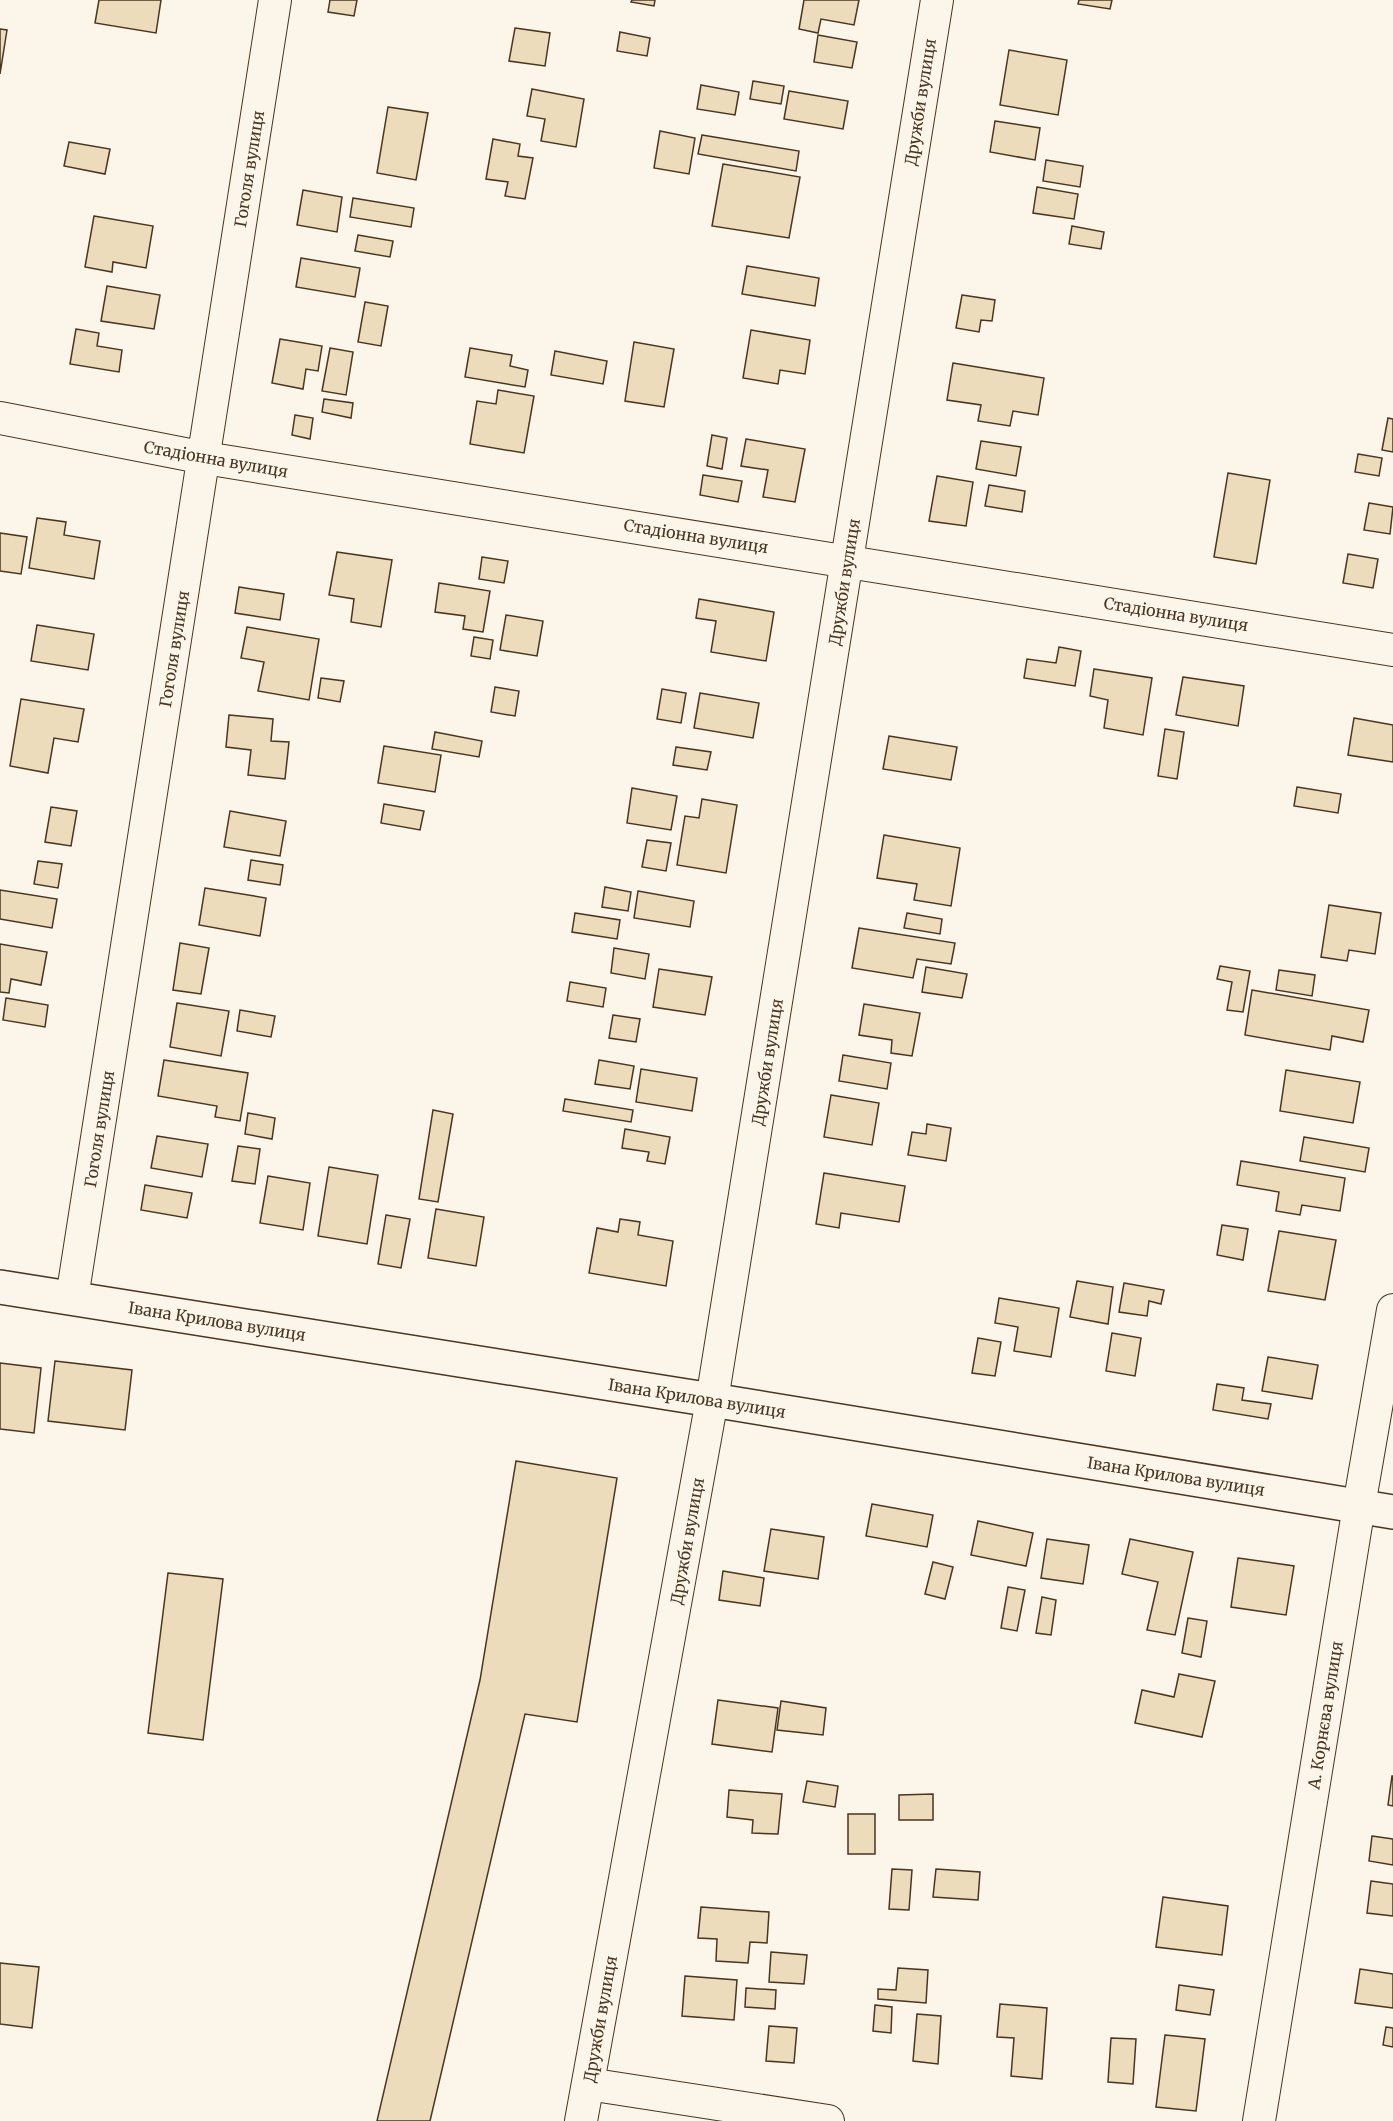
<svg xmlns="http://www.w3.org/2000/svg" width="1393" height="2121" viewBox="0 0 1393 2121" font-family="Merriweather,serif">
  <rect width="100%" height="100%" fill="#fbf6e9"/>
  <!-- building -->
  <path fill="#ecdcbc" stroke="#4a3520" stroke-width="1.5" d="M99 0H161L156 33 95 23Z
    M330 0H357L354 16 328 12Z
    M632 0H655L654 6 631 2Z
    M804 0H859L854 25 821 19 818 33 799 29Z
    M1079 0H1112L1110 9 1078 4Z
    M515 28 550 33 545 66 509 61Z
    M0 29 7 30 0 74Z
    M620 32 650 38 647 56 617 51Z
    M818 35 857 42 852 68 814 62Z
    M1009 50 1067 60 1058 115 1000 105Z
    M753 81 784 86 781 104 750 99Z
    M701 85 739 92 735 115 697 109Z
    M532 89 584 99 576 147 541 141 545 119 527 116Z
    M789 91 848 101 843 129 784 119Z
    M388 107 428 113 416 180 377 173Z
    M995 121 1040 128 1035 160 990 152Z
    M660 131 695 138 689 174 654 168Z
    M702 135 799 151 796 171 698 154Z
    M493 139 520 144 518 156 533 158 525 199 505 196 508 182 486 179Z
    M69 142 110 149 105 174 64 166Z
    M1046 160 1083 166 1080 187 1043 181Z
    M723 164 800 177 789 238 712 226Z
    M1037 187 1078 194 1074 219 1033 213Z
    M303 190 342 197 337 232 297 225Z
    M353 198 414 208 411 227 350 217Z
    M94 216 153 226 146 268 113 262 112 272 85 267Z
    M1072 226 1104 232 1101 249 1069 244Z
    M358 235 393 241 390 257 355 251Z
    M301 258 360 268 355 297 296 287Z
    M747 266 819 278 815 306 742 294Z
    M107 286 160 295 154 329 101 321Z
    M962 295 995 300 992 321 981 320 979 332 956 328Z
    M365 302 388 306 381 346 358 342Z
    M76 329 99 333 97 346 122 350 119 372 70 364Z
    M751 330 810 340 805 374 780 370 778 384 743 378Z
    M280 339 322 346 318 371 306 369 303 389 272 383Z
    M634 342 674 349 664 407 625 401Z
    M330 348 353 352 346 395 322 391Z
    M470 348 512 355 510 366 528 370 525 387 465 377Z
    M555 351 607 361 603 384 551 375Z
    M953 363 1044 378 1038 415 1013 411 1010 426 978 421 981 405 947 400Z
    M498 390 534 396 524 453 470 444 477 401 496 404Z
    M324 399 353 403 351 418 322 412Z
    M295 415 313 418 310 439 292 435Z
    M1388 418 1393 419V452L1382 450Z
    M712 435 727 438 722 469 707 466Z
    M746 439 805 449 795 502 763 497 768 470 741 466Z
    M981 441 1021 447 1016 476 976 469Z
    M1358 454 1382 458 1379 476 1355 472Z
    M1228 473 1270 480 1256 564 1214 557Z
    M703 475 742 481 738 502 700 495Z
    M937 476 973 482 966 526 929 521Z
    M989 485 1025 491 1022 512 985 506Z
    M1369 503 1393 507 1390 534 1364 530Z
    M37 518 66 522 64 535 100 541 94 579 29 568Z
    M0 533 27 537 21 574 0 571Z
    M337 552 392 560 381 627 351 622 354 599 329 595Z
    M1348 554 1378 559 1373 588 1343 583Z
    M482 557 508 561 504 583 479 579Z
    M439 583 490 591 483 632 463 629 465 616 435 612Z
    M239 587 284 594 280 620 235 613Z
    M699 599 774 612 766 661 711 652 716 621 696 618Z
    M506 615 543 621 537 656 500 650Z
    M37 625 94 634 88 670 31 661Z
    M247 627 319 639 309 700 258 691 264 662 241 658Z
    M474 637 493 640 490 659 471 656Z
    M1059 647 1081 651 1075 686 1024 678 1027 659 1056 663Z
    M1094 669 1152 678 1143 735 1104 728 1108 700 1090 696Z
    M1183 677 1244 686 1238 726 1176 715Z
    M321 678 344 681 340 702 318 698Z
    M495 687 519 691 515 716 491 712Z
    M662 689 686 693 681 723 657 719Z
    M700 693 759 703 753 738 694 728Z
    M21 699 84 709 78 742 54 738 48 773 10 766Z
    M229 715 273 719 271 741 289 742 285 779 248 775 251 750 226 747Z
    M1354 718 1393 725V762L1348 755Z
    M1165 729 1184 732 1177 779 1158 776Z
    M435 732 482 741 479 757 432 749Z
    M889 736 957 747 951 780 883 769Z
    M384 746 441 755 435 792 378 783Z
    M676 747 711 752 707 770 673 765Z
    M1297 787 1341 794 1338 813 1294 806Z
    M632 788 677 796 671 830 627 823Z
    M702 799 737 805 726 873 677 865 685 816 699 818Z
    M384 804 424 811 420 830 381 823Z
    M51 807 77 811 71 846 45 842Z
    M230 811 286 821 280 856 224 847Z
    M884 835 960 848 951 906 914 900 917 884 877 878Z
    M647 840 671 843 666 871 642 867Z
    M251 860 283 865 280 885 248 880Z
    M38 861 62 864 58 888 34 884Z
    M605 887 631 892 628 911 602 907Z
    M205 888 266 898 260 936 199 925Z
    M0 890 57 899 52 928 0 919Z
    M638 891 694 901 690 927 634 918Z
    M1329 905 1381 913 1375 954 1349 950 1347 961 1321 957Z
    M575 913 620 920 617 939 572 932Z
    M907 913 942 919 940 934 904 928Z
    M859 928 955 943 951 964 917 959 913 978 852 968Z
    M180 943 209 948 201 994 173 990Z
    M0 944 47 952 41 985 11 979 9 993 0 992Z
    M614 948 649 954 645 979 611 973Z
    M1220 966 1250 971 1243 1012 1227 1010 1232 982 1217 979Z
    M926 967 967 974 962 998 922 992Z
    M659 969 712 977 705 1015 653 1007Z
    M1279 970 1315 975 1312 996 1276 990Z
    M570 982 606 988 603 1007 567 1001Z
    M1252 990 1369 1010 1363 1042 1332 1036 1330 1050 1245 1035Z
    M6 998 48 1005 45 1027 3 1020Z
    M177 1003 229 1011 221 1056 170 1047Z
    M864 1004 920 1013 912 1056 891 1053 892 1040 859 1035Z
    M240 1010 275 1016 271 1037 237 1031Z
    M613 1015 640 1019 636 1042 609 1038Z
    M843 1055 891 1063 887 1089 839 1081Z
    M164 1060 248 1073 240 1121 215 1117 217 1106 158 1096Z
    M599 1060 634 1066 630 1089 595 1084Z
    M641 1069 697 1078 692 1111 636 1102Z
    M1286 1070 1360 1082 1353 1123 1280 1111Z
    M831 1095 879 1103 872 1145 824 1137Z
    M565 1099 633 1110 631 1122 563 1111Z
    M433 1110 453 1114 438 1202 419 1199Z
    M248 1113 275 1118 272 1139 245 1134Z
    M927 1124 951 1128 946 1161 908 1155 912 1132 926 1134Z
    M625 1129 670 1137 665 1164 647 1161 649 1152 622 1148Z
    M157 1136 208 1144 202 1177 151 1168Z
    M1304 1137 1369 1148 1365 1172 1300 1161Z
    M238 1146 260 1149 255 1184 232 1181Z
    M1241 1161 1345 1178 1340 1211 1302 1205 1300 1215 1276 1211 1279 1192 1237 1185Z
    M329 1167 378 1175 367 1244 318 1236Z
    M824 1173 905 1186 899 1222 841 1213 839 1228 816 1224Z
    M268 1176 310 1183 303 1230 260 1223Z
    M145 1185 192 1193 187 1218 141 1210Z
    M436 1209 484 1217 476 1266 428 1258Z
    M386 1215 410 1219 401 1268 378 1264Z
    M620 1219 640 1222 638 1235 673 1241 666 1286 589 1273 597 1228 618 1232Z
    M1222 1225 1248 1229 1243 1260 1217 1255Z
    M1279 1231 1336 1240 1325 1300 1268 1291Z
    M1077 1281 1113 1287 1108 1324 1070 1317Z
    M1124 1283 1164 1290 1161 1304 1149 1301 1147 1316 1119 1312Z
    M999 1298 1059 1308 1051 1357 1014 1351 1018 1327 995 1323Z
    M1112 1333 1141 1338 1135 1376 1106 1371Z
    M978 1338 1001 1342 995 1376 972 1373Z
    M1268 1357 1318 1365 1312 1399 1262 1391Z
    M55 1361 132 1370 125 1430 48 1421Z
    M0 1363 41 1368 34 1433 0 1429Z
    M1217 1384 1244 1388 1242 1400 1271 1404 1268 1419 1213 1410Z
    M516 1461 617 1478 577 1722 525 1714 430 2121H377L480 1680Z
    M872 1504 933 1515 927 1547 866 1536Z
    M978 1521 1033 1533 1026 1566 971 1555Z
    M771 1529 824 1537 818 1579 764 1571Z
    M1047 1539 1089 1545 1083 1584 1041 1578Z
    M1130 1539 1193 1552 1175 1635 1147 1630 1158 1582 1122 1574Z
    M1238 1558 1294 1566 1286 1615 1231 1607Z
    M933 1562 953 1567 945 1599 925 1594Z
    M723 1571 764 1578 760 1606 719 1600Z
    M168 1573 223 1579 203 1740 148 1733Z
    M1008 1587 1025 1590 1017 1631 1001 1628Z
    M1042 1597 1056 1600 1051 1635 1036 1633Z
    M1188 1618 1207 1621 1201 1657 1182 1653Z
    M1179 1674 1215 1681 1202 1737 1135 1723 1142 1690 1174 1697Z
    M718 1700 778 1708 772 1752 712 1744Z
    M781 1701 826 1708 823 1735 777 1730Z
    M1392 1776H1393V1806L1388 1805Z
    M807 1781 838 1786 835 1807 803 1802Z
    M729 1790 782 1794 778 1834 752 1833 753 1820 727 1817Z
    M933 1794V1820H899V1795Z
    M848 1814H875V1854H848Z
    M1372 1836 1393 1839V1865L1369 1861Z
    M892 1869 912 1870 909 1910 889 1909Z
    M936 1869 980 1872 978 1900 933 1897Z
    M1371 1881 1393 1884V1916L1367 1913Z
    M1163 1897 1228 1906 1222 1955 1156 1947Z
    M701 1907 769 1912 767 1943 750 1942 748 1963 716 1961 717 1939 698 1938Z
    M771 1952 807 1955 804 1984 769 1982Z
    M0 1963 39 1967 32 2028 0 2024Z
    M898 1968 928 1970 926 2003 878 1999V1989L896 1990Z
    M1360 1969 1393 1974V2008L1355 2003Z
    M685 1976 737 1980 734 2020 682 2016Z
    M1179 1985 1214 1990 1210 2015 1176 2010Z
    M746 1988 776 1990 775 2009 745 2007Z
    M1000 2004 1047 2008 1042 2079 1011 2076 1014 2038 997 2037Z
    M875 2005 892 2007 891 2033 873 2031Z
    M917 2014 941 2016 938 2064 913 2061Z
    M769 2026 797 2028 794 2063 766 2061Z
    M1386 2027 1393 2028V2047L1383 2045Z
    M1165 2035 1205 2039 1196 2111 1156 2107Z
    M1111 2038 1136 2039 1133 2084 1108 2082Z"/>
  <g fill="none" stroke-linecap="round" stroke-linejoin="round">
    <!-- minor casing -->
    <g stroke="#4a3520" stroke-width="34">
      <path id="minor" d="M0 418 205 458 1393 650
        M72 1298 275 0
        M588 2084 828 2121
        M581 2121 712 1400 937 0
        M1259 2121 1359 1506 1393 1310"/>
    </g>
    <!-- tertiary casing -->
    <g stroke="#4a3520" stroke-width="36">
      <path id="tertiary" d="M0 1287 712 1400 1393 1512"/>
    </g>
    <!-- minor -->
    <use href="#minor" stroke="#fbf6e9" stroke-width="32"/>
    <!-- tertiary -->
    <use href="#tertiary" stroke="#fbf6e9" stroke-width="33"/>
  </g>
  <g text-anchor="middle" stroke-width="4.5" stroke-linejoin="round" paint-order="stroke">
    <!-- street labels -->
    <g font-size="16" fill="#4a3520" stroke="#fbf6e9">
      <text transform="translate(920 102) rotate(-81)" y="6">Дружби вулиця</text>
      <text transform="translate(249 169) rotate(-81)" y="6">Гоголя вулиця</text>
      <text transform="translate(216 459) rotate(10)" y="6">Стадіонна вулиця</text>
      <text transform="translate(696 536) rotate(9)" y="6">Стадіонна вулиця</text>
      <text transform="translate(844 582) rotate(-81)" y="6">Дружби вулиця</text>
      <text transform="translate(1176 614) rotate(9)" y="6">Стадіонна вулиця</text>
      <text transform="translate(174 649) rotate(-81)" y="6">Гоголя вулиця</text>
      <text transform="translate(767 1062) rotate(-81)" y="6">Дружби вулиця</text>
      <text transform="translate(99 1129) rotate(-81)" y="6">Гоголя вулиця</text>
      <text transform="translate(217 1321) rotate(9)" y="6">Івана Крилова вулиця</text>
      <text transform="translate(697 1398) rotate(9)" y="6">Івана Крилова вулиця</text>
      <text transform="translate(1176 1476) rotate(9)" y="6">Івана Крилова вулиця</text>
      <text transform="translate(687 1541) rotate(-80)" y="6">Дружби вулиця</text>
      <text transform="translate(1325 1715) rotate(-81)" y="6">А. Корнєва вулиця</text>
      <text transform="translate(600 2019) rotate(-80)" y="6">Дружби вулиця</text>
    </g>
  </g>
</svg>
